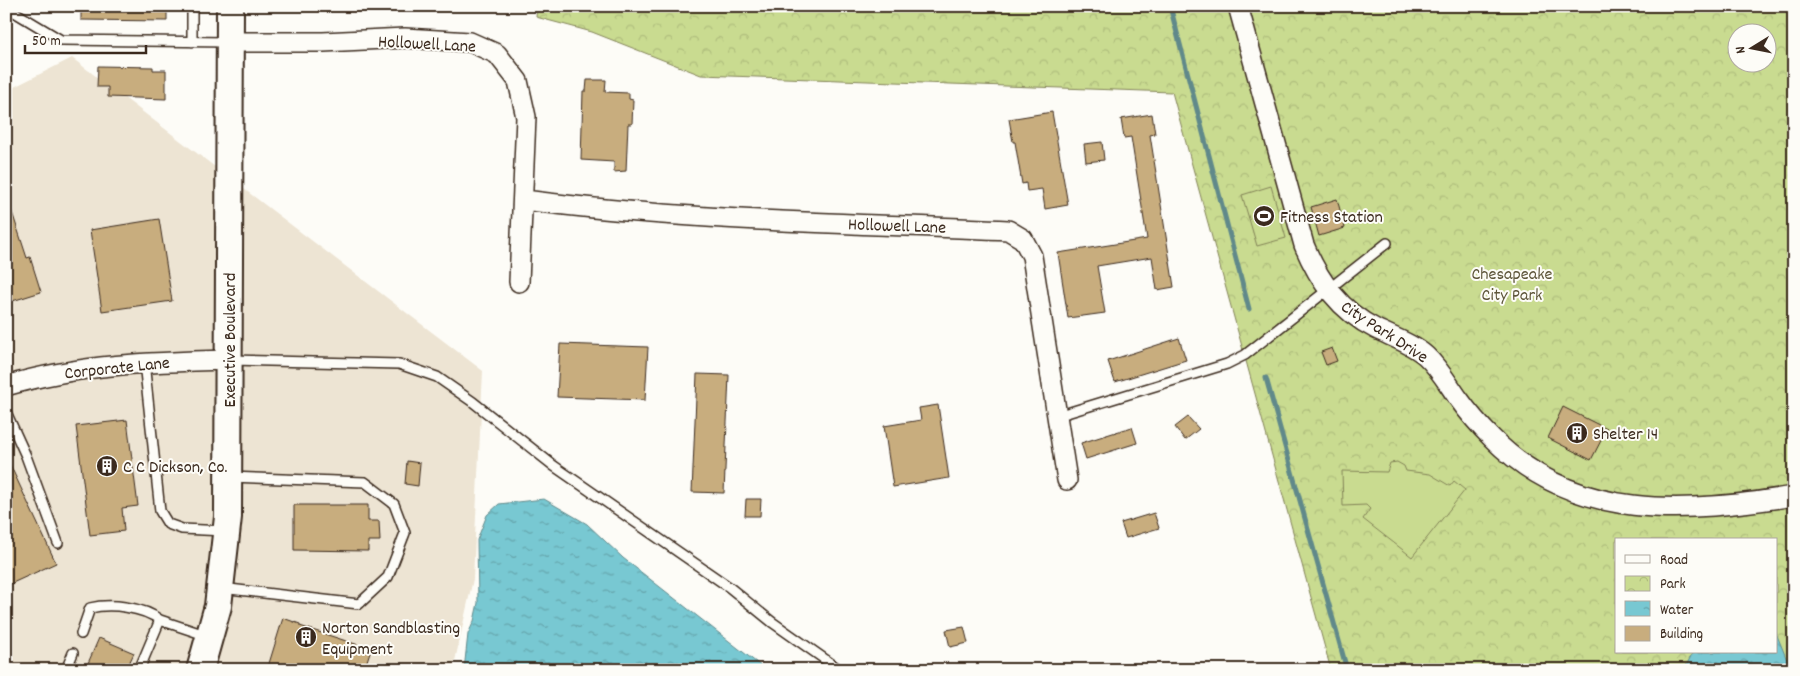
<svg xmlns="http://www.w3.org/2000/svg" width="1800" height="676" viewBox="0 0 1800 676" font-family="Dekko,sans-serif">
  <defs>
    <pattern id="park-crowns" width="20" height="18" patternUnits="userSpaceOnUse" patternTransform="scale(1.25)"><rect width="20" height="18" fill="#c9db90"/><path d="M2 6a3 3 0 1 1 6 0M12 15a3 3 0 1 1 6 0" fill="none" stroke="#aebc7c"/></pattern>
    <pattern id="water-ripples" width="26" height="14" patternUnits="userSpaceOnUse" patternTransform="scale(1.25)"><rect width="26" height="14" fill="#78c8d2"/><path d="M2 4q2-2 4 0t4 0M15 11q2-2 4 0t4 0" fill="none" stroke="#64a3aa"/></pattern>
  </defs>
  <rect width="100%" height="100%" fill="#fdfcf7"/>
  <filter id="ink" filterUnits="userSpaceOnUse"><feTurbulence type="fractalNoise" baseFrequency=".02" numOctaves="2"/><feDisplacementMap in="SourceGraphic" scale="10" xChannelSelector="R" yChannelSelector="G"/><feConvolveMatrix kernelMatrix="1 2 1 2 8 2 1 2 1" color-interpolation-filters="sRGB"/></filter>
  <g filter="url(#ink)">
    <!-- built -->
    <path fill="#ede4d3" d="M72 58 483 371 473 579 453 670H6V91Z"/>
    <!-- park -->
    <path fill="url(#park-crowns)" stroke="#828257" fill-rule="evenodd" d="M537 6H1794V670H1331L1172 92 701 75 592 32 536 17ZM1738 32H1768V62H1738ZM1616 540H1776V652H1616Z"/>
    <!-- pitch -->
    <path fill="#c9db90" stroke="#828257" d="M1271 186 1286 238 1257 246 1242 195Z
      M1397 462 1404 466 1406 471 1430 474 1450 486 1454 481 1465 490 1412 557 1363 519 1370 509 1366 505 1343 506 1342 471 1387 472 1390 463Z"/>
    <!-- water -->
    <path fill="url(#water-ripples)" stroke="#60898a" d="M544 499 587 524 623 558 766 670H464L468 634 474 621 478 603 477 540 487 515 499 504Z
      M1776 633 1787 660V670H1684L1693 652H1776Z"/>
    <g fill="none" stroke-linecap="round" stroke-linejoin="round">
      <!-- stream -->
      <path stroke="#60898a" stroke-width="5" d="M1170 6 1249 309
        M1266 378 1347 670"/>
    </g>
    <!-- building -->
    <path fill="#c8ad7e" stroke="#3b2a1e" d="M81 6H167V21L81 20Z
      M98 66 153 67V70H166V99L108 97V87H97Z
      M587 80H606L605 92 629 93V99L633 100 632 124H628L626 171 614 172V162L581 160 583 91H586Z
      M1052 112 1068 205 1045 209 1042 189 1027 191 1026 183 1022 184 1015 142H1013L1009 119Z
      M1152 114 1155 134 1150 135 1174 287 1157 290 1152 257 1097 266 1105 313 1068 318 1058 253 1147 239 1131 137 1124 138 1121 119Z
      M1102 142 1104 160 1086 162 1084 144Z
      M1337 199 1345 228 1319 236 1311 207Z
      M6 203H9L27 258 30 257 41 292 6 303Z
      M159 219 172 301 102 311 90 230Z
      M1179 338 1186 360 1115 382 1108 361Z
      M560 344 648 347 645 400 557 397Z
      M1332 348 1337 361 1326 365 1321 352Z
      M697 374 729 375 724 493 692 492Z
      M938 405 949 478 893 487 884 426 921 420 919 408Z
      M1563 407 1607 429 1591 460 1548 438Z
      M1188 417 1199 429 1185 440 1175 427Z
      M127 420 138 506 122 508 124 531 90 535 76 426Z
      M1132 427 1137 443 1086 459 1081 443Z
      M6 456 56 563 6 586Z
      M407 461 420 463 418 486 405 484Z
      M746 499H761L760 516H745Z
      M294 505H368V521H379L380 541H368V551L294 550Z
      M1154 513 1159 528 1126 538 1121 523Z
      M283 618 300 624V626L371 649 364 670H267Z
      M964 627 968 643 950 647 946 630Z
      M99 638 134 653 126 670H85Z"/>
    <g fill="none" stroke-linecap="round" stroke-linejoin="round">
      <!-- lane casing -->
      <g stroke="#3b2a1e" stroke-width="12">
        <path id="lane" d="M6 7 61 40 227 42
          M192 42V6
          M232 360 399 364 437 377 473 402 554 466 729 587 772 622 840 670
          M144 362 160 511 168 524 182 529 225 531
          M6 412 26 456 58 543
          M1057 416 1227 364 1245 355 1387 243
          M221 588 359 604 388 577 405 533 394 504 365 482 231 477
          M81 634 90 608C111 603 143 607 160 620
          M66 670 73 653
          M139 670 160 620 208 636"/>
      </g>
      <!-- street casing -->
      <g stroke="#3b2a1e" stroke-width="22">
        <path id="street" d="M1238 6 1304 245C1319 281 1340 311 1376 329 1392 337 1413 344 1426 356 1439 368 1448 384 1458 398 1468 412 1480 426 1492 438 1576 523 1686 513 1794 496
          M229 42H323L405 38 470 42 497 54 518 81 526 117 519 282
          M524 200C684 221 847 223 1008 230L1023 239 1032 256 1067 480
          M6 386C79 364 153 362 229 360"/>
      </g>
      <!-- secondary casing -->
      <g stroke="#3b2a1e" stroke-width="30">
        <path id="secondary" d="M200 670 218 606 228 517 230 6"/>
      </g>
      <!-- lane -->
      <use href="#lane" stroke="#fdfcf7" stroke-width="9"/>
      <!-- street -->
      <use href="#street" stroke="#fdfcf7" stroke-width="19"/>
      <!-- secondary -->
      <use href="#secondary" stroke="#fdfcf7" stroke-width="26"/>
    </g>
  </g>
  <!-- icons -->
  <defs>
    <g id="stadium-disc" transform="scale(1.125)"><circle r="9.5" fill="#3b2a1e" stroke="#fdfcf7"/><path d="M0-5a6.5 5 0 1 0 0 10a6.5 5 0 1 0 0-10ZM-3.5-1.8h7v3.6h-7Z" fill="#fff"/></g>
    <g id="building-disc" transform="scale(1.125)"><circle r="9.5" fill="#3b2a1e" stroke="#fdfcf7"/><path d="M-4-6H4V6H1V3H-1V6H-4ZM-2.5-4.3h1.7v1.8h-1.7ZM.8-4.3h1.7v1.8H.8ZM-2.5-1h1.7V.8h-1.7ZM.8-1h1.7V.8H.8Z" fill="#fff"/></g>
  </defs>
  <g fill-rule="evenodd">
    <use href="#stadium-disc" x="1264" y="216"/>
    <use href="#building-disc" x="1577" y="433"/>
    <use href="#building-disc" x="107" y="466"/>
    <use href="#building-disc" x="306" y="637"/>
  </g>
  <g text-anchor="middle" stroke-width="4" stroke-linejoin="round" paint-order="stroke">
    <!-- street labels -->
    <g font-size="18" fill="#3b2a1e" stroke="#fdfcf7">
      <text transform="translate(427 43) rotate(3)" y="6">Hollowell Lane</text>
      <text transform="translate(897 225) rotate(2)" y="6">Hollowell Lane</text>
      <text transform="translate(1385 331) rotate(33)" y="6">City Park Drive</text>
      <text transform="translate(229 340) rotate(-90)" y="6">Executive Boulevard</text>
      <text transform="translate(117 367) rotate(-6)" y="6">Corporate Lane</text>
    </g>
    <!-- poi labels -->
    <g font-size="18" fill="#3b2a1e" stroke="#fdfcf7" text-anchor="start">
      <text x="1280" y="222">Fitness Station</text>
      <text x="1593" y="439">Shelter 14</text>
      <text x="123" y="472">C C Dickson, Co.</text>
      <text x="322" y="633">Norton Sandblasting<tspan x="322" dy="21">Equipment</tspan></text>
    </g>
    <!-- park labels -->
    <g font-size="18" fill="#5e563a" stroke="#fdfcf7">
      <text x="1512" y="279">Chesapeake<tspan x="1512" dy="21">City Park</tspan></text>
    </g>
  </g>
  <!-- margin -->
  <rect width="1800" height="676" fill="none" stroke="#fdfcf7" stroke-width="25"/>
  <rect x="12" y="12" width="1775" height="651" fill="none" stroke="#3b2a1e" stroke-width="2" filter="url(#ink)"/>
  <!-- legend -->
  <rect x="1615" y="538" width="162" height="115" fill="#fdfcf7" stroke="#afa8a0"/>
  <rect x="1625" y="555" width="25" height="8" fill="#fdfcf7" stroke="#afa8a0"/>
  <text x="1660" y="564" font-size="15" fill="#3b2a1e">Road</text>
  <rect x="1625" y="576" width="25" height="15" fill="url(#park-crowns)" stroke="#afa8a0"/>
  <text x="1660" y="588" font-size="15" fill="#3b2a1e">Park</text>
  <rect x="1625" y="601" width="25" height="15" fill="url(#water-ripples)" stroke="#afa8a0"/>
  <text x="1660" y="614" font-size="15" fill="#3b2a1e">Water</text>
  <rect x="1625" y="626" width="25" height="15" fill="#c8ad7e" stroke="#afa8a0"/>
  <text x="1660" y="638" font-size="15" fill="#3b2a1e">Building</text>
  <!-- north arrow -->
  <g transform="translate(1752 48) rotate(260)"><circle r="24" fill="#fdfcf7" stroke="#afa8a0"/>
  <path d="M0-4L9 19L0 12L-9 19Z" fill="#3b2a1e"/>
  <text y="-8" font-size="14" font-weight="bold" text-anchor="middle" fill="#3b2a1e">N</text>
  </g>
  <!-- scale -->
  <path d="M25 45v8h121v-8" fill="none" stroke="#3b2a1e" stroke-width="2.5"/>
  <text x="32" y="45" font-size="15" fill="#3b2a1e" stroke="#fdfcf7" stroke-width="4" paint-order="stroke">50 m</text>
</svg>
